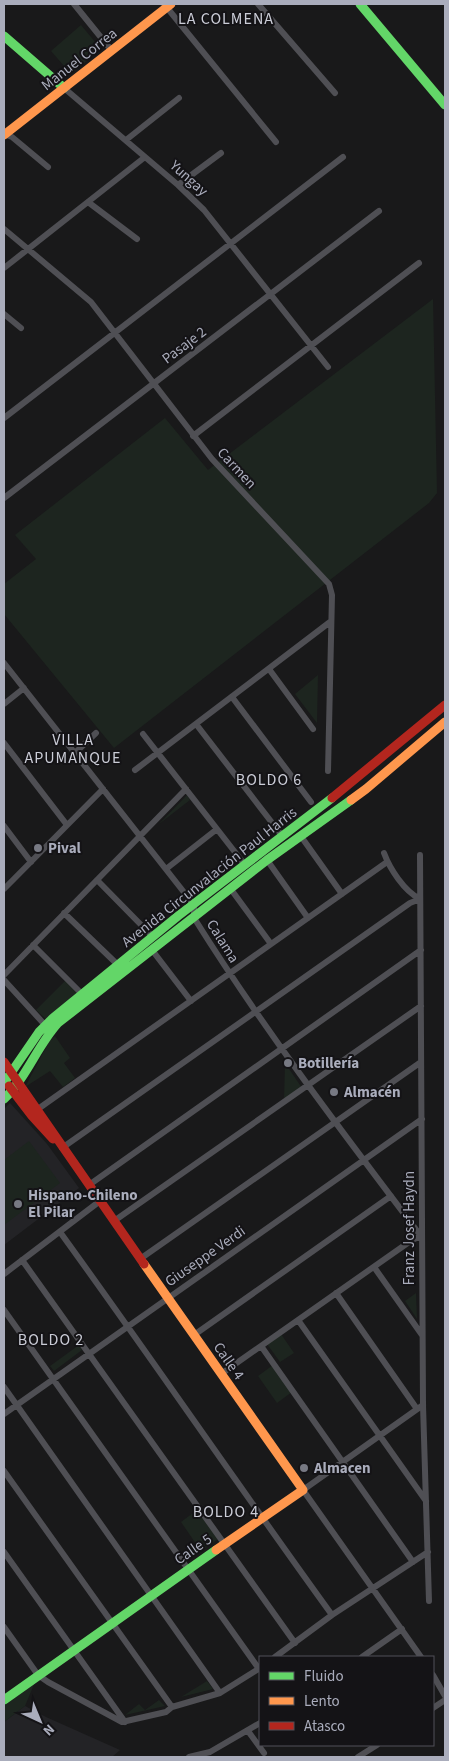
<svg xmlns="http://www.w3.org/2000/svg" width="449" height="1761" viewBox="0 0 449 1761" font-family="'Source Sans 3',sans-serif">
  <rect width="100%" height="100%" fill="#19191a"/>
  <!-- built -->
  <path fill="#232326" d="M10 1103 47 1144 79 1188 4 1245V1109Z
    M25 1706 46 1717 120 1750 112 1757H4V1722Z"/>
  <!-- green -->
  <path fill="#1d251f" d="M81 25 101 49 71 74 51 51Z
    M433 299 437 493 429 503 114 748 4 614V584L36 559 15 535 165 418 208 470Z
    M318 675 317 723 295 694Z
    M187 795 190 800 159 824Z
    M66 980 78 993 46 1019 36 1010Z
    M55 1036 70 1058 64 1063 75 1078 63 1087 50 1071 25 1087 50 1040Z
    M285 1063 302 1088 284 1100Z
    M29 1141 60 1183 4 1225V1160Z
    M416 1293 417 1319 405 1301Z
    M281 1334 294 1353 280 1362 267 1344Z
    M79 1345 82 1350 54 1371 50 1366Z
    M273 1365 292 1392 277 1403 258 1376Z
    M197 1510 218 1539 201 1551 181 1522Z
    M207 1681 213 1689 181 1697Z
    M35 1682 25 1706 4 1722V1703Z
    M159 1700 165 1706 125 1715 139 1704 145 1710Z"/>
  <g fill="none" stroke-linecap="round" stroke-linejoin="round">
    <!-- street -->
    <path stroke="#4f4f54" stroke-width="6" d="M74 4 112 51
      M164 4 276 142
      M258 4 335 93
      M64 88 178 185 204 210 328 367
      M4 134 12 137 48 167
      M126 140 179 98
      M178 185 221 153
      M88 202 137 239
      M4 229 91 302 212 459 329 584 332 595 328 771
      M4 268 145 157
      M4 314 21 328
      M4 418 343 157
      M193 436 419 263
      M4 498 379 211
      M4 663 194 905V916L196 921C265 1031 343 1133 421 1236L412 1240 221 1374
      M269 669 313 729
      M232 697 311 802
      M4 704 24 688
      M196 724 283 837
      M143 734 245 865
      M4 743 67 825
      M75 753 96 733
      M135 770 330 622
      M4 826 31 862
      M300 835 342 894
      M384 853C390 869 404 891 420 899
      M420 855 423 1405 429 1601
      M267 860 308 918
      M166 869 217 829
      M97 880 153 937
      M230 888 271 944
      M4 889 103 789
      M64 913 118 965
      M33 945 82 994
      M152 950 191 1001
      M4 975 186 789
      M4 980 45 1025
      M38 1109 387 862
      M62 1148 410 903 420 899
      M89 1185 421 950
      M114 1221 421 1006
      M60 1232C152 1359 240 1488 332 1615
      M140 1259 421 1062
      M22 1260 295 1643
      M374 1267 422 1335
      M4 1274 100 1201
      M336 1293 417 1409
      M4 1310 259 1669
      M298 1320 426 1501
      M194 1335 391 1196
      M261 1346 413 1562
      M4 1387 220 1693
      M4 1414 422 1119
      M4 1471 172 1707
      M4 1552 125 1722
      M4 1627 38 1675 48 1682 122 1722 166 1712 172 1707 220 1693 260 1668
      M275 1657 332 1615 428 1552
      M362 1657 402 1629
      M421 1657 303 1490 423 1405
      M433 1675 445 1696
      M433 1708 445 1700
      M248 1731 264 1753
      M189 1757 210 1752 260 1723
      M358 1757 377 1745"/>
    <!-- fast -->
    <path stroke="#63d668" stroke-width="9" d="M360 4 445 105
      M4 36 64 88
      M4 1083 39 1032 53 1018 178 916 332 798
      M4 1099C27 1077 37 1046 58 1023L267 860 351 800
      M4 1700 216 1550"/>
    <!-- slow -->
    <path stroke="#ff974d" stroke-width="9" d="M4 135 171 4
      M351 800 366 789 445 722
      M144 1264 303 1490 216 1550"/>
    <!-- jam -->
    <path stroke="#b3261e" stroke-width="9" d="M332 798 445 705
      M4 1062 144 1264
      M9 1086 32 1116 53 1139"/>
  </g>
  <!-- markers -->
  <g fill="#777983" stroke="#141316" stroke-width="2">
    <circle cx="38" cy="848" r="5"/>
    <circle cx="288" cy="1063" r="5"/>
    <circle cx="334" cy="1092" r="5"/>
    <circle cx="18" cy="1204" r="5"/>
    <circle cx="304" cy="1468" r="5"/>
  </g>
  <g text-anchor="middle" stroke-width="4" stroke-linejoin="round" paint-order="stroke">
    <!-- street labels -->
    <g font-size="15" fill="#aaadbc" stroke="#141316">
      <text transform="translate(79 59) rotate(-38)" y="5">Manuel Correa</text>
      <text transform="translate(189 178) rotate(42)" y="5">Yungay</text>
      <text transform="translate(184 345) rotate(-37)" y="5">Pasaje 2</text>
      <text transform="translate(237 468) rotate(47)" y="5">Carmen</text>
      <text transform="translate(209 877) rotate(-38)" y="5">Avenida Circunvalación Paul Harris</text>
      <text transform="translate(223 941) rotate(58)" y="5">Calama</text>
      <text transform="translate(409 1228) rotate(-90)" y="5">Franz Josef Haydn</text>
      <text transform="translate(205 1256) rotate(-35)" y="5">Giuseppe Verdi</text>
      <text transform="translate(229 1361) rotate(55)" y="5">Calle 4</text>
      <text transform="translate(193 1549) rotate(-35)" y="5">Calle 5</text>
    </g>
    <!-- poi labels -->
    <g font-size="15" font-weight="bold" fill="#aaadbc" stroke="#141316" text-anchor="start">
      <text x="48" y="853">Pival</text>
      <text x="298" y="1068">Botillería</text>
      <text x="344" y="1097">Almacén</text>
      <text x="28" y="1200">Hispano-Chileno<tspan x="28" dy="17">El Pilar</tspan></text>
      <text x="314" y="1473">Almacen</text>
    </g>
    <!-- neighbourhood labels -->
    <g font-size="16" letter-spacing="1" fill="#cbcdd7" stroke="#141316">
      <text x="226" y="24">LA COLMENA</text>
      <text x="73" y="745">VILLA<tspan x="73" dy="18">APUMANQUE</tspan></text>
      <text x="269" y="785">BOLDO 6</text>
      <text x="51" y="1345">BOLDO 2</text>
      <text x="226" y="1517">BOLDO 4</text>
    </g>
  </g>
  <!-- border -->
  <rect width="449" height="1761" fill="none" stroke="#aaadbc" stroke-width="10"/>
  <!-- legend -->
  <rect x="259" y="1656" width="175" height="90" fill="#141316" stroke="#505158"/>
  <rect x="269" y="1672" width="25" height="8" fill="#63d668" stroke="#505158"/>
  <text x="304" y="1681" font-size="15" fill="#aaadbc">Fluido</text>
  <rect x="269" y="1697" width="25" height="8" fill="#ff974d" stroke="#505158"/>
  <text x="304" y="1706" font-size="15" fill="#aaadbc">Lento</text>
  <rect x="269" y="1722" width="25" height="8" fill="#b3261e" stroke="#505158"/>
  <text x="304" y="1731" font-size="15" fill="#aaadbc">Atasco</text>
  <!-- north arrow -->
  <g transform="translate(40 1721) rotate(136)" stroke="#141316" stroke-width="4" paint-order="stroke">
  <path d="M0-4L9 19L0 12L-9 19Z" fill="#aaadbc"/>
  <text y="-8" font-size="14" font-weight="bold" text-anchor="middle" fill="#aaadbc">N</text>
  </g>
</svg>
